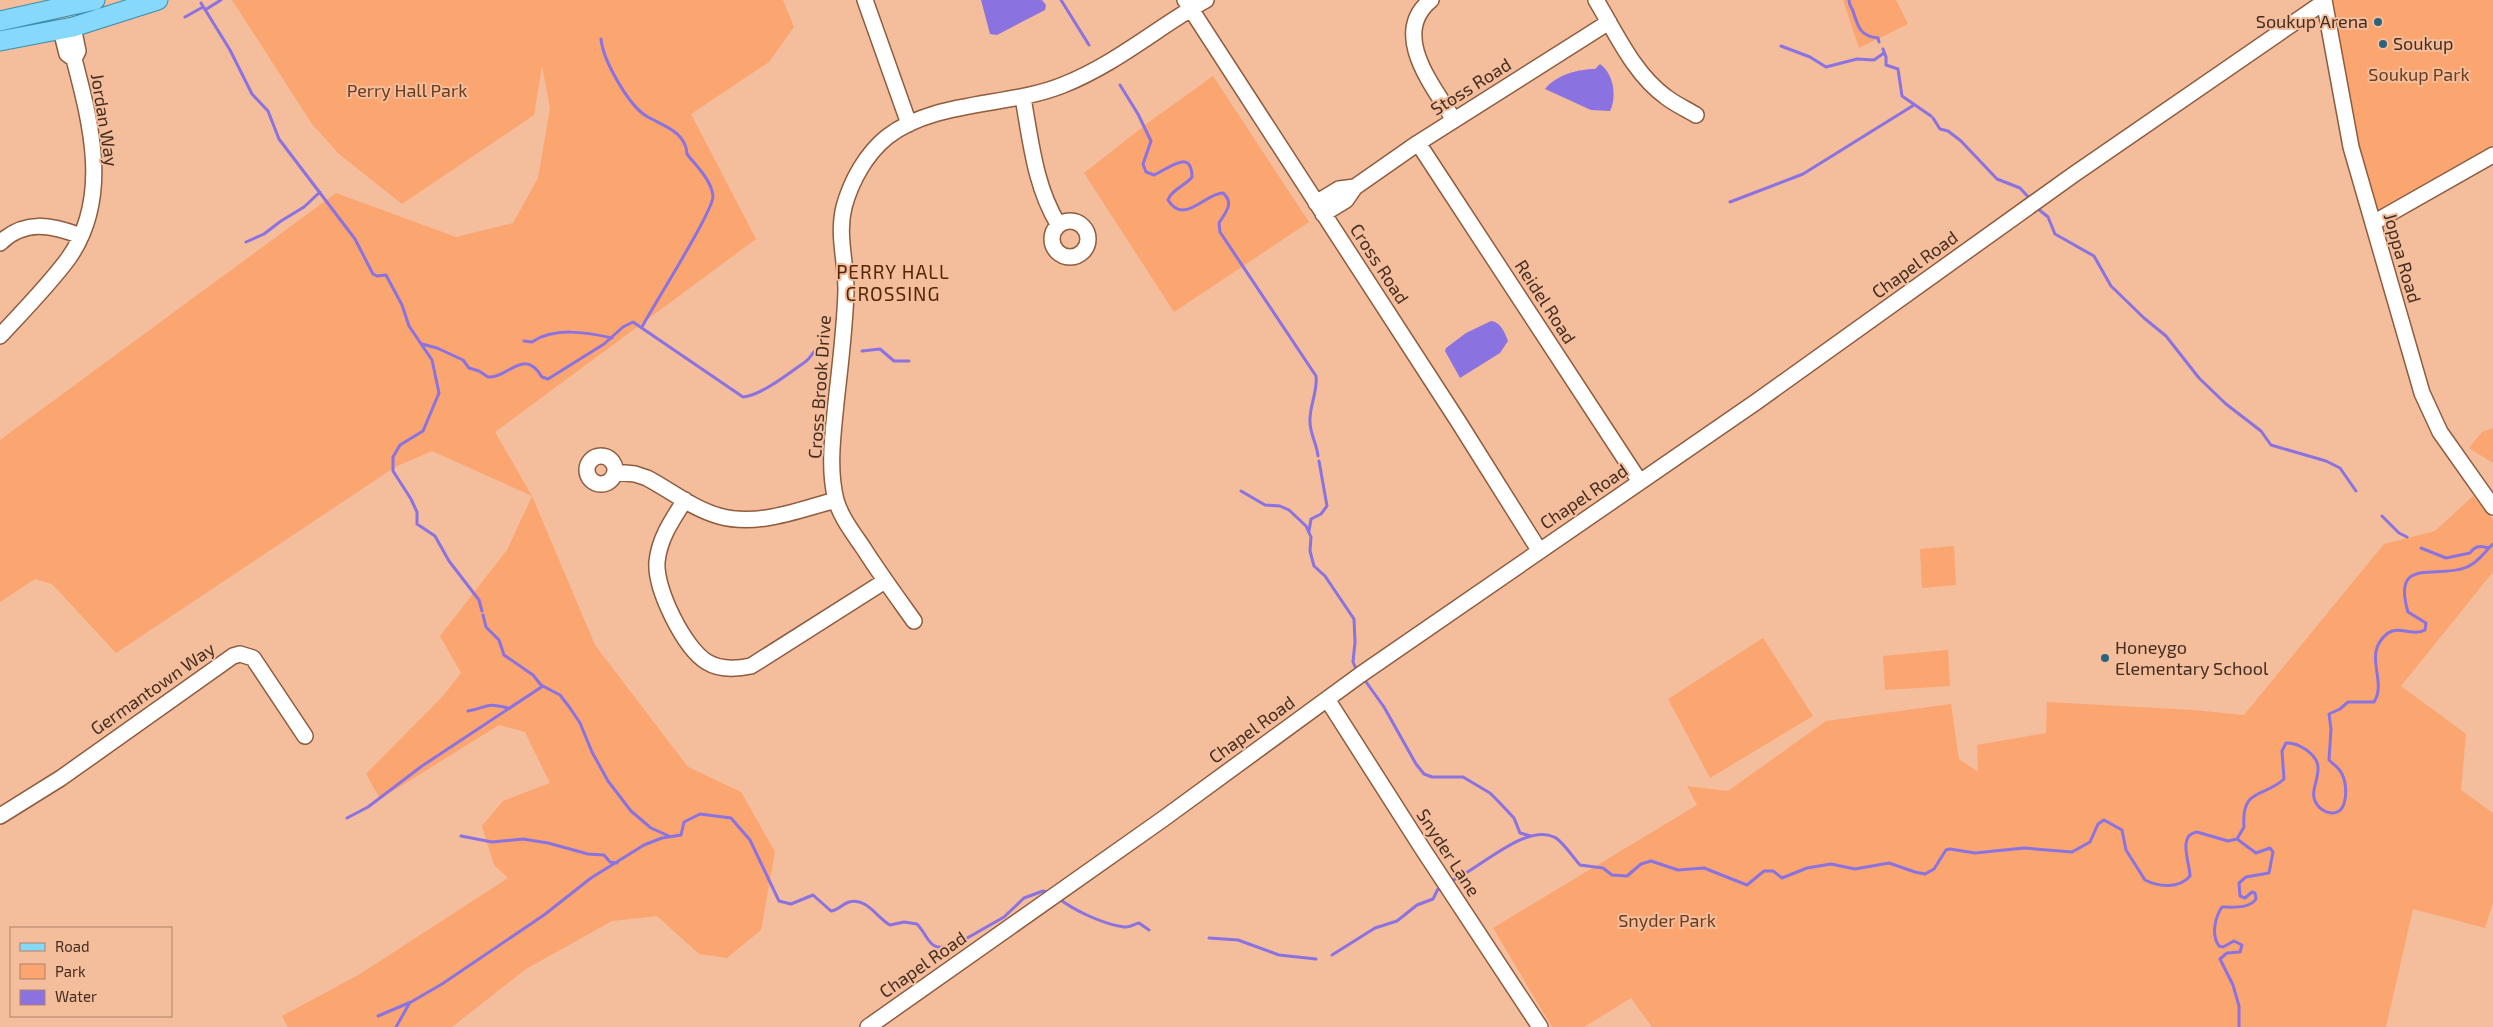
<svg xmlns="http://www.w3.org/2000/svg" width="2493" height="1027" viewBox="0 0 2493 1027" font-family="'Exo 2',sans-serif">
  <rect width="100%" height="100%" fill="#f4bd9c"/>
  <!-- green -->
  <path fill="#fba571" d="M232 0H783L794 27 769 62 691 114 756 239 495 432 532 496 595 645 688 767 741 792 775 852 761 930 727 958 699 954 657 916 612 921 526 969 452 1027H288L282 1016 360 974 508 878 494 865 482 826 503 801 550 783 525 732 499 725 380 799 366 774 443 696 461 673 440 636 507 550 532 496 432 451 395 467 116 653 52 584 35 579 0 602V440L336 193 456 237 513 223 538 178 550 108 542 66 534 115 402 204 339 154 312 124Z
    M1843 0H1896L1908 24 1859 48Z
    M2329 0H2493V145L2374 212 2363 176Z
    M1213 76 1309 222 1174 312 1084 173 1149 122Z
    M2493 428V463L2469 448 2482 432Z
    M2473 496 2493 520V572L2401 686 2466 734 2461 790 2493 813V903L2485 928 2413 909 2386 1027H1652L1631 998 1584 1027H1552L1493 928 1697 805 1687 786 1728 791 1826 721 1951 704 1959 759 1978 772 1977 745 2046 733 2047 702 2193 710 2244 715 2384 544 2435 531Z
    M1954 546 1956 585 1922 588 1920 549Z
    M1763 638 1813 716 1710 778 1668 699Z
    M1948 650 1950 686 1885 690 1883 656Z"/>
  <!-- water -->
  <path fill="#8b72e1" d="M981 0H1042L1046 5 1045 10 997 35 990 34Z
    M1600 64C1614 74 1617 97 1610 111L1591 110 1545 89C1556 75 1578 69 1595 69Z
    M1491 321C1501 322 1505 333 1508 341L1500 353 1460 378 1445 351 1446 348 1466 333Z"/>
  <g fill="none" stroke-linecap="round" stroke-linejoin="round">
    <!-- stream -->
    <path stroke="#8b72e1" stroke-width="3" d="M1061 0 1089 45
      M1849 0C1849 5 1851 6 1853 11 1858 27 1860 36 1878 38L1879 42
      M201 3 230 50 252 94 268 111 279 139 355 239 373 274 377 276 386 275 402 305 409 326 432 360 439 393 423 431 400 445 393 457V471L411 499 417 512V524L435 536 449 561 479 600 482 611
      M205 10 221 0
      M185 17 203 7
      M601 39C603 60 629 107 648 117 664 126 686 132 687 154 696 166 711 179 713 196 714 210 653 306 642 327
      M1781 46 1810 57 1826 67 1857 59 1874 60 1884 53
      M1883 49 1886 57V65L1898 69 1902 96 1931 116
      M1120 85 1138 114 1151 141 1143 164 1146 172 1154 175C1166 170 1192 147 1192 177 1185 186 1171 190 1168 200 1184 226 1205 193 1223 193 1235 203 1225 213 1219 223L1220 232 1316 376C1318 392 1309 406 1310 422 1310 434 1317 444 1318 456
      M1933 118 1940 129 1948 131 1961 141 1997 179 2020 188 2031 200
      M1730 202 1803 174 1914 105
      M2037 208 2048 217 2055 234 2094 256 2111 286 2144 318 2166 336 2199 378 2226 404 2261 431 2271 445 2326 461 2340 468 2356 491
      M246 242 264 234 281 221 304 207 320 192
      M524 341 532 342C554 327 586 332 612 338
      M422 344 437 348 463 360 469 368 479 371 488 377C508 379 524 346 542 377L548 379 604 344 623 327 633 322 743 397C762 395 789 373 805 362 812 358 813 348 822 347
      M862 351 880 349 894 361H909
      M1241 491 1265 505 1280 506 1289 510 1306 526 1311 537 1310 551 1314 566 1325 576 1354 619 1355 642 1353 662 1357 671
      M2382 516 2399 533 2407 537
      M1309 531 1311 519 1321 514 1327 506 1319 461
      M2421 548 2446 558 2470 553C2475 546 2480 545 2489 548
      M483 615 486 627 499 640 504 655 533 675 541 685 560 695 570 708 580 723 592 752 608 781 631 811 651 828 669 836
      M1364 679 1384 707 1416 764 1424 774 1432 777H1463L1490 793 1497 800
      M468 711C490 707 484 702 508 708
      M1498 801 1514 818 1520 833 1531 836
      M347 818 368 807 422 766 543 686
      M461 836 492 842 523 839 548 843 588 854 604 855 610 862 617 863
      M2237 839 2256 853 2270 848 2273 852 2269 873 2246 877 2239 883 2240 896 2245 898 2252 892 2255 893 2256 899C2249 909 2233 907 2222 907 2215 917 2211 935 2219 946L2223 947 2234 941 2242 945 2240 952 2227 953 2220 959 2233 985 2239 1006V1027
      M1453 880C1479 869 1526 823 1554 837 1562 840 1574 859 1580 865L1603 868 1612 875 1627 876 1641 864 1651 861 1678 870 1704 868 1747 885 1764 871H1773L1782 878 1807 868 1831 864 1855 869 1889 863 1915 872 1925 874 1934 869 1946 850 1950 849 1975 853 2024 848 2072 852 2090 842 2098 824 2104 820 2122 830 2126 850 2145 880C2159 887 2179 889 2190 876 2190 863 2177 835 2197 832L2228 841 2237 839 2244 827C2241 787 2264 798 2284 779L2282 751 2286 743C2298 742 2317 754 2318 767 2319 782 2307 794 2319 807 2323 811 2327 813 2333 813 2349 812 2347 784 2342 774 2339 767 2334 765 2329 760L2331 729 2329 714 2340 709 2348 702H2374C2388 680 2361 654 2388 633 2399 625 2413 637 2425 630L2426 623 2408 612C2391 555 2438 580 2467 567 2479 562 2484 552 2493 544
      M1058 898C1075 911 1103 924 1124 927 1130 928 1134 924 1139 923L1149 930
      M1209 938 1238 940 1279 955 1316 959
      M962 941 1004 917 1024 898 1043 891 1051 893
      M1332 955 1375 928 1397 921 1417 905 1433 899 1438 889
      M378 1016 411 1002 442 984 544 915 591 878 644 845 662 838 681 835 684 822 700 814 731 818 750 840 779 901 791 904 813 895 831 911C839 910 842 904 849 902 867 897 877 918 890 925L904 922 917 924C931 939 928 954 955 944
      M396 1027 409 1004"/>
    <!-- minor casing -->
    <g stroke="#8e5d3f" stroke-width="18">
      <path id="minor" d="M865 0 909 124
        M1185 0 1458 421 1539 550
        M1431 0C1389 34 1434 87 1454 120
        M1596 0C1616 33 1634 74 1666 97 1675 104 1686 109 1696 115
        M2324 0 2351 147 2422 393 2440 432 2493 507
        M73 27 78 51 74 59
        M1023 98C1031 142 1035 186 1058 224
        M1418 143 1640 482
        M1316 203 1339 189 1355 187
        M1323 214 1346 200 1355 187 1418 143 1609 22
        M1052 239a18 18 0 1 1 36 0a18 18 0 1 1-36 0Z
        M2373 223 2493 155
        M0 243C25 219 51 225 81 236
        M0 336C23 311 48 286 68 259 111 199 91 124 74 59L67 54 61 30
        M587 470a14 14 0 1 1 28 0a14 14 0 1 1-28 0Z
        M615 472 635 474 647 478C670 490 693 509 719 516 758 527 798 510 836 500
        M685 500C672 520 659 539 657 562 655 589 684 648 707 662 720 670 737 669 751 666L885 581
        M914 621C897 597 880 574 864 549 854 534 841 518 836 500 828 469 833 434 836 403 840 366 845 328 846 290 846 261 837 235 844 207 851 181 866 154 887 137 934 100 1009 107 1063 85 1116 64 1158 27 1206 0
        M1327 699 1422 848 1540 1027
        M0 816 61 778 233 656 240 654 253 658 305 736
        M868 1027 1163 819 1360 675 1756 402 2073 175 2324 2"/>
    </g>
    <!-- major casing -->
    <g stroke="#3a8cad" stroke-width="21">
      <path id="major" d="M0 21 95 0
        M0 41 73 27 158 0"/>
    </g>
    <!-- minor -->
    <use href="#minor" stroke="#fff" stroke-width="15"/>
    <!-- major -->
    <use href="#major" stroke="#86d9fb" stroke-width="19"/>
  </g>
  <!-- markers -->
  <g fill="#2b637d" stroke="#f4bd9c" stroke-width="2">
    <circle cx="2378" cy="22" r="5"/>
    <circle cx="2383" cy="44" r="5"/>
    <circle cx="2105" cy="658" r="5"/>
  </g>
  <g text-anchor="middle" stroke-width="4" stroke-linejoin="round" paint-order="stroke">
    <!-- poi labels -->
    <g font-size="18" fill="#432d20" stroke="#f4bd9c" text-anchor="start">
      <text x="2368" y="28" text-anchor="end">Soukup Arena</text>
      <text x="2393" y="50">Soukup</text>
      <text x="2115" y="654">Honeygo<tspan x="2115" dy="21">Elementary School</tspan></text>
    </g>
    <!-- park labels -->
    <g font-size="18" fill="#693c1e" stroke="#f4bd9c">
      <text x="2419" y="81">Soukup Park</text>
      <text x="407" y="97">Perry Hall Park</text>
      <text x="1667" y="927">Snyder Park</text>
    </g>
    <!-- street labels -->
    <g font-size="18" fill="#432d20" stroke="#f4bd9c">
      <text transform="translate(1471 87) rotate(-32)" y="6">Stoss Road</text>
      <text transform="translate(104 120) rotate(81)" y="6">Jordan Way</text>
      <text transform="translate(2402 258) rotate(74)" y="6">Joppa Road</text>
      <text transform="translate(1379 264) rotate(57)" y="6">Cross Road</text>
      <text transform="translate(1915 265) rotate(-36)" y="6">Chapel Road</text>
      <text transform="translate(1545 302) rotate(57)" y="6">Reidel Road</text>
      <text transform="translate(820 387) rotate(-86)" y="6">Cross Brook Drive</text>
      <text transform="translate(1584 497) rotate(-34)" y="6">Chapel Road</text>
      <text transform="translate(153 689) rotate(-35)" y="6">Germantown Way</text>
      <text transform="translate(1252 730) rotate(-36)" y="6">Chapel Road</text>
      <text transform="translate(1448 853) rotate(57)" y="6">Snyder Lane</text>
      <text transform="translate(923 965) rotate(-35)" y="6">Chapel Road</text>
    </g>
    <!-- neighbourhood labels -->
    <g font-size="19" letter-spacing="1" fill="#522606" stroke="#f4bd9c">
      <text x="893" y="279">PERRY HALL<tspan x="893" dy="22">CROSSING</tspan></text>
    </g>
  </g>
  <!-- legend -->
  <rect x="10" y="927" width="162" height="90" fill="#f4bd9c" stroke="#ad836a"/>
  <rect x="20" y="943" width="25" height="8" fill="#86d9fb" stroke="#ad836a"/>
  <text x="55" y="952" font-size="15" fill="#432d20">Road</text>
  <rect x="20" y="964" width="25" height="15" fill="#fba571" stroke="#ad836a"/>
  <text x="55" y="977" font-size="15" fill="#432d20">Park</text>
  <rect x="20" y="990" width="25" height="15" fill="#8b72e1" stroke="#ad836a"/>
  <text x="55" y="1002" font-size="15" fill="#432d20">Water</text>
</svg>
